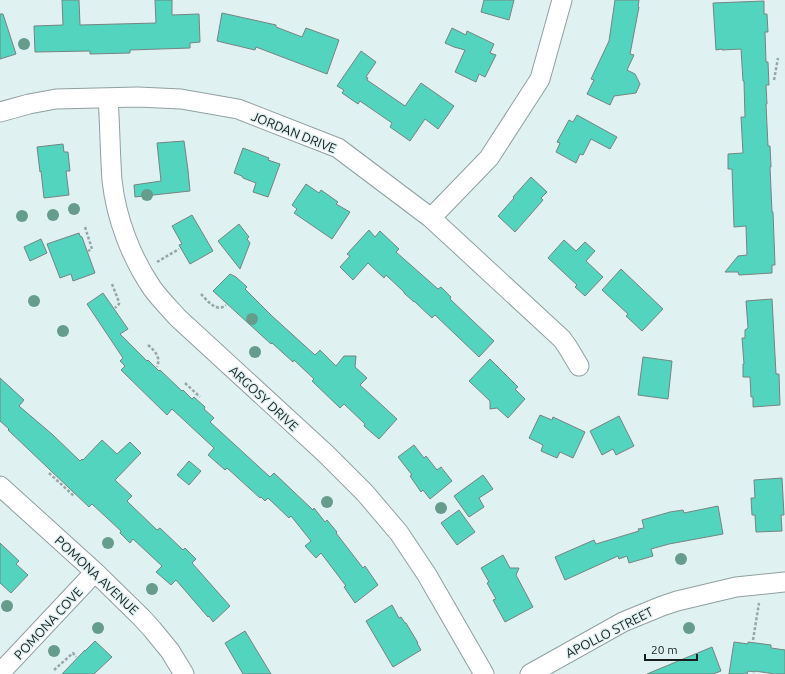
<svg xmlns="http://www.w3.org/2000/svg" width="785" height="674" viewBox="0 0 785 674" font-family="Ubuntu,sans-serif">
  <rect width="100%" height="100%" fill="#e0f1f1"/>
  <!-- building -->
  <path fill="#52d4bf" stroke="#768481" d="M62 0H79L80 25 156 23 155 0H172V15L199 14 200 42 190 43V48L130 50V53L90 54V51L35 52 34 26 63 25Z
    M484 0H514L509 20 481 12Z
    M615 0H639L638 7H639L630 54 634 55 627 70 635 74 640 84 636 93 614 96 610 105 587 94 594 80 591 79 609 41Z
    M764 1V14H767L768 32H765L766 62H768L769 85H766L767 104H766L768 146H770L771 167H770L772 212H773L775 265H772V273L739 275 738 272H725L738 256 747 255 746 226 734 227 732 169H728V154L743 153 741 117H745L744 81H743L741 49 722 50V49L716 50 713 3Z
    M222 13 276 25V27L302 37 306 28 339 40 327 74 256 47 255 50 217 41Z
    M0 14H3L16 54 0 59Z
    M452 28 466 35 467 31 494 44 490 53 496 55 485 77 479 74 476 82 455 72 465 50 454 47 445 43Z
    M361 51 376 62 366 77 368 78 367 80 405 106 421 83 454 106 438 129 425 119 410 141 390 127 392 123 360 101 358 104 342 93 344 90 337 86Z
    M577 115 617 137 610 149 591 139 583 155 580 154 576 163 556 152 560 143 557 142 569 120 573 122Z
    M184 141 188 170 190 191 135 197 134 185 161 181 157 143Z
    M63 144 64 152H68L70 171H66L69 195 44 198 41 171 40 172 37 147Z
    M243 148 269 158 268 160 280 164 268 197 253 192 256 183 243 178 242 176 234 173Z
    M531 177 547 192 541 198 543 200 537 207 515 232 498 216 514 198 513 197Z
    M306 184 319 193 321 190 338 202 336 204 350 212 332 239 294 213 297 209 292 205Z
    M192 215 213 251 190 264 179 245 182 244 172 226Z
    M239 224 249 237 247 239 250 243 240 269 218 241Z
    M369 230 375 237 380 231 399 249 396 252 438 289 441 287 451 297 450 299 494 341 479 357 435 315 432 318 414 301V302L404 293V292L386 275 384 278 368 263 353 280 340 267 350 256 347 254Z
    M79 233 80 236 82 237 95 273 73 281 71 274 60 278 47 244Z
    M41 239 47 253 30 261 24 247Z
    M564 240 576 251 585 242 595 251 586 261 603 277 585 296 575 287 577 285 548 258Z
    M621 269 663 309 642 331 626 316 628 314 602 290Z
    M230 274 236 277 247 287 245 289 272 316 315 355 320 350 336 366 344 356H356L355 367 367 378 360 385 397 419 379 439 364 426 365 424 344 404 340 408 312 381 314 379 294 360 293 362 272 343 271 344 213 291Z
    M103 293 128 329 120 334 147 361 148 360 159 371 160 370 182 391 183 390 192 399 194 397 205 407 204 409 214 418 210 422 270 477 274 473 313 510 314 508 325 522 327 520 337 532 336 533 363 568 365 566 378 585 355 603 344 587 346 586 321 553 316 558 305 546 311 541 291 516 289 518 268 498 265 501 261 497 260 498 227 468 225 470 208 455 214 448 172 409 167 415 121 370 125 366 120 361 123 358 87 304Z
    M772 299 776 374H779L780 405 753 407V397H751L750 377H743V364H744L742 338H745V330L748 328 746 301Z
    M643 357 672 361 668 399 638 395Z
    M490 359 518 387 515 389 525 399 508 418 497 408 490 409V401L469 381Z
    M0 378 24 400 19 406 53 435 80 461 82 459 83 460 102 440 117 454 130 442 141 453 115 480 132 496 127 501 131 505 157 530 160 528 183 550 185 548 196 559 192 563 230 606 213 622 209 616 208 617 176 580 171 585 156 572 162 566 133 539 130 543 120 533 121 531 92 504 89 507 8 430 9 429 0 421Z
    M540 415 552 420 553 417 585 432 573 458 560 452 557 458 541 451 543 445 529 438Z
    M619 416 634 446 616 455 613 449 602 455 590 431Z
    M414 445 424 458 426 456 437 470 441 467 452 481 430 499 423 490 421 492 410 476 412 475 398 457Z
    M189 461 201 471 189 485 177 475Z
    M483 475 493 489 479 498 484 507 469 517 454 496Z
    M782 478 784 515H781L782 531 756 532 755 515H752L751 498H755L754 480Z
    M718 506 723 534 669 544 651 549 653 556 629 563 627 556 619 559 618 556 565 580 555 557 594 540 596 544 639 531 638 529 644 528 642 520 670 512 683 510 684 513Z
    M459 510 475 532 457 545 441 523Z
    M0 543 19 561 16 564 28 575 11 593 0 583Z
    M503 555 510 568H519L516 575 533 607 505 622 493 600 496 599 487 583 489 582 481 568Z
    M392 605 399 618 401 617 405 623H406L418 643H417L421 650 393 667 366 621Z
    M245 631 271 674H243L225 643Z
    M95 641 112 657 94 674H62L85 650V651Z
    M734 642 748 644V642L771 645V648L785 650V674H775L755 671V672L748 671 747 674H729Z
    M712 647 721 671 713 674H647Z"/>
  <g fill="none" stroke-linecap="round" stroke-linejoin="round">
    <!-- minor casing -->
    <g stroke="#90a0a0" stroke-width="21">
      <path id="minor" d="M108 98C110 125 110 153 112 180 116 218 131 257 152 288 160 299 169 308 178 318L326 454 365 493 399 533 427 575 484 674
        M0 112 29 104 56 99 138 97 181 99 238 109 338 148 431 218 562 339 567 346 579 366
        M431 218 489 158 540 79 562 0
        M0 486 95 572 142 618 152 629 170 651 184 674
        M0 673 95 572
        M530 674 623 622 662 606 677 601 736 587 785 582"/>
    </g>
    <!-- path -->
    <path stroke="#99a6a6" stroke-width="2.5" stroke-dasharray="3 2" stroke-linecap="butt" d="M774 80 778 58
      M85 227 92 249 88 251
      M157 262 179 249
      M112 284 119 302V304L115 308
      M201 294C208 301 216 313 226 305
      M148 345C155 351 161 357 157 367
      M185 383 200 397
      M49 473 74 496
      M753 640 759 603
      M54 670 73 653 76 657"/>
    <!-- minor -->
    <use href="#minor" stroke="#fff" stroke-width="19"/>
  </g>
  <!-- trees -->
  <g fill="#659c8b">
    <circle cx="24" cy="44" r="6"/>
    <circle cx="147" cy="195" r="6"/>
    <circle cx="74" cy="209" r="6"/>
    <circle cx="53" cy="215" r="6"/>
    <circle cx="22" cy="216" r="6"/>
    <circle cx="34" cy="301" r="6"/>
    <circle cx="252" cy="319" r="6"/>
    <circle cx="63" cy="331" r="6"/>
    <circle cx="255" cy="352" r="6"/>
    <circle cx="327" cy="502" r="6"/>
    <circle cx="441" cy="508" r="6"/>
    <circle cx="108" cy="543" r="6"/>
    <circle cx="681" cy="559" r="6"/>
    <circle cx="152" cy="589" r="6"/>
    <circle cx="7" cy="606" r="6"/>
    <circle cx="98" cy="628" r="6"/>
    <circle cx="689" cy="628" r="6"/>
    <circle cx="54" cy="651" r="6"/>
  </g>
  <g text-anchor="middle" stroke-width="3" stroke-linejoin="round" paint-order="stroke">
    <!-- street labels -->
    <g font-size="13" fill="#181e1e" stroke="#e0f1f1">
      <text transform="translate(294 132) rotate(22)" y="5">JORDAN DRIVE</text>
      <text transform="translate(264 398) rotate(43)" y="5">ARGOSY DRIVE</text>
      <text transform="translate(97 575) rotate(43)" y="5">POMONA AVENUE</text>
      <text transform="translate(48 623) rotate(-47)" y="5">POMONA COVE</text>
      <text transform="translate(609 632) rotate(-27)" y="5">APOLLO STREET</text>
    </g>
  </g>
  <!-- scale -->
  <path d="M645 654v6h52v-6" fill="none" stroke="#181e1e" stroke-width="2"/>
  <text x="651" y="654" font-size="12" fill="#181e1e" stroke="#e0f1f1" stroke-width="3" paint-order="stroke">20 m</text>
</svg>
